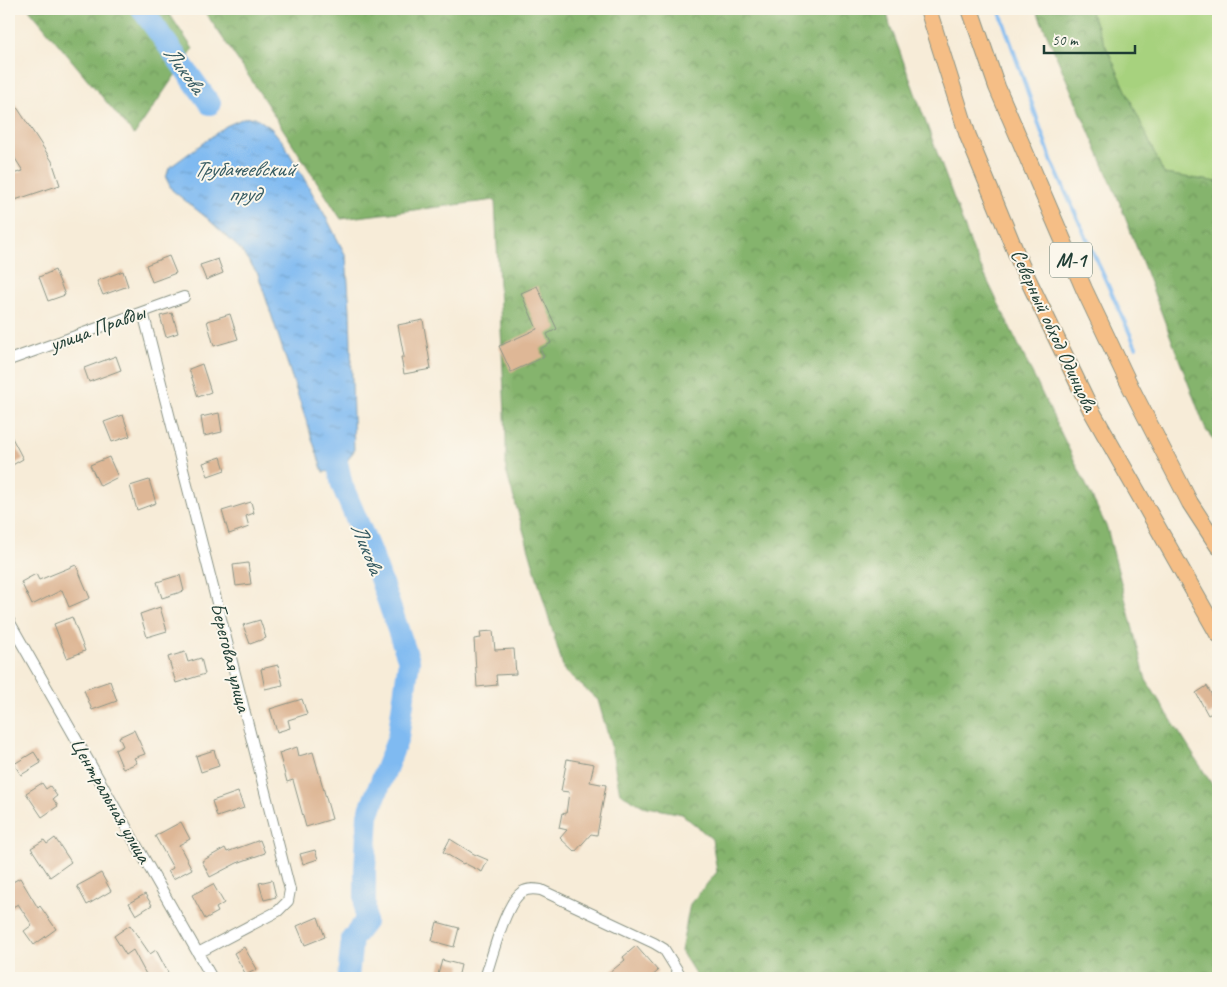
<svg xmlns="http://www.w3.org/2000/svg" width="1227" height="987" viewBox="0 0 1227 987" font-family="Caveat,sans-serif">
  <defs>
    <pattern id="forest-crowns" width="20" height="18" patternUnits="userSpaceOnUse" patternTransform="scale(1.25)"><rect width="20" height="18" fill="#85b46d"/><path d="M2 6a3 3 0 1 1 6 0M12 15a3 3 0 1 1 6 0" fill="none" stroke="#6c945a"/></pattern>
    <pattern id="water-ripples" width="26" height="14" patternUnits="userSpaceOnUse" patternTransform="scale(1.25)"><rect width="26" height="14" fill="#7fbaf1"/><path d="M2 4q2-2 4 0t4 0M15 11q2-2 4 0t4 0" fill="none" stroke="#6798c4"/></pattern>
  </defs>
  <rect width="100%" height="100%" fill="#fbf7ec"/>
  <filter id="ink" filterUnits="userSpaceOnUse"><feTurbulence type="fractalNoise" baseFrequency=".02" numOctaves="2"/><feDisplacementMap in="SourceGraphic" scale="10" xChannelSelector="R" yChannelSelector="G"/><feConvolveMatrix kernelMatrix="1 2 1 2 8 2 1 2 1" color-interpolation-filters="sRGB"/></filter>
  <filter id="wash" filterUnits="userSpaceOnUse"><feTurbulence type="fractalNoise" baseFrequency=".0096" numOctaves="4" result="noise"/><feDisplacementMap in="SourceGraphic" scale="20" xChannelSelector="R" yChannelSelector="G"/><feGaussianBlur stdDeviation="1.12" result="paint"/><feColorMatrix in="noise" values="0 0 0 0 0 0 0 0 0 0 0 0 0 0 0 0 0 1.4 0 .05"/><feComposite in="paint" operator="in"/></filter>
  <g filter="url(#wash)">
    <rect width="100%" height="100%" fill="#f7ecd8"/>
    <!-- green -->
    <path fill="#a7d27e" stroke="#638859" d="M1089 9H1218V182L1164 174Z"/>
    <!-- forest -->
    <path fill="url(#forest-crowns)" stroke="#527850" d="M29 9H166L193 49 134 135Z
      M203 9H886L890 25 974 253 1107 528 1146 680 1218 794V978H698L681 951 690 904 717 872 712 839 682 814 643 806 620 793 610 742 598 700 564 670 506 471V436L495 200 341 219 252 81Z
      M1036 9H1089L1164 174 1218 182V446L1206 430 1119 201Z"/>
    <!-- water -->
    <path fill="url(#water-ripples)" stroke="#4f7c92" d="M255 117 271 128 283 142 326 217 346 256 350 310 354 451C344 465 342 471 323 472L258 274 240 249 207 218 172 190 166 178 169 168 226 126 244 118Z"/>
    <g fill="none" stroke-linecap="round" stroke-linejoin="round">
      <!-- stream -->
      <path stroke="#7fbaf1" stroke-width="4" d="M999 9 1052 162 1136 347"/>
      <!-- river -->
      <path stroke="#7fbaf1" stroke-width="22" d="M142 9 210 104
        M332 439 342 485 373 558 409 661 398 738 368 815 365 870V922L352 939 348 978"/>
    </g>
    <g id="blocks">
      <!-- building -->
      <path fill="#deb796" d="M9 95 52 161 60 185 9 202V175L23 171 9 149Z
        M169 256 176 273 152 282 146 265Z
        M218 259 223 273 206 280 200 265Z
        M55 270 65 295 48 301 39 277Z
        M123 271 128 286 103 295 97 281Z
        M537 286 557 329 547 334 551 343 540 349 544 357 511 372 499 346 537 329 521 293Z
        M172 313 178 333 166 337 160 316Z
        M230 314 238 339 214 346 207 321Z
        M423 320 431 369 404 374 401 357H404L398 325Z
        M116 356 121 370 89 382 84 368Z
        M202 364 211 392 198 397 189 369Z
        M219 413 222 432 204 436 201 417Z
        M123 415 130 436 112 442 104 422Z
        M9 432 23 459 9 467Z
        M109 457 118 477 100 486 90 465Z
        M221 457 225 470 208 476 203 463Z
        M149 480 156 503 137 510 130 486Z
        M251 502 254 513 246 516 249 527 229 534 222 511Z
        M248 563 251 584 236 586 233 565Z
        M76 565 90 598 69 607 62 590 32 605 21 582 36 574 39 580Z
        M180 575 184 591 162 598 157 582Z
        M160 607 167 631 147 637 140 614Z
        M72 617 85 651 67 658 54 624Z
        M260 620 266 638 250 644 243 625Z
        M493 631 495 650 514 649 516 674 496 675 497 685 477 687 474 639 481 638 480 632Z
        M185 652 188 662 201 658 205 674 176 683 168 657Z
        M278 665 283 685 265 689 261 669Z
        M110 681 117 701 92 710 84 690Z
        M1207 686 1218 707V710L1208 715 1196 693Z
        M302 699 307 714 288 720 290 728 277 732 270 709Z
        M134 730 145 754 134 758 137 763 123 769 115 750 123 746 119 737Z
        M297 747 299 756 313 752 332 819 306 827 293 780 287 782 279 753Z
        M214 750 219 766 201 772 196 756Z
        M34 752 41 763 21 775 14 764Z
        M567 759 594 764 590 782 606 785 597 835 591 834 575 852 560 838 567 830 559 828 562 813 566 814 569 792 561 791Z
        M42 783 46 789 50 786 57 796 53 799 58 806 42 817 26 793Z
        M238 792 244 808 217 817 212 801Z
        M181 822 190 839 179 845 192 869 173 879 168 871 173 868 155 836Z
        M55 838 71 862 50 877 31 848 44 840 47 844Z
        M450 839 474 854 488 860 482 872 464 863 463 864 443 852Z
        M260 840 265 853 237 863 210 877 202 861 225 848 227 852Z
        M315 850 318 859 303 864 300 854Z
        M101 873 111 891 87 905 77 886Z
        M20 878 38 908 40 906 56 929 34 945 24 931 32 925 18 904 9 909V884Z
        M272 880 276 897 264 900 259 883Z
        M213 884 224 903 216 908 218 912 205 919 192 895Z
        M145 894 152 905 136 915 129 903Z
        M318 917 325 937 305 945 297 926Z
        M437 922 459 928 454 947 432 941Z
        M130 925 150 954 156 950 171 978H148L133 950 126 955 114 936Z
        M636 946 658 971 650 978H603L625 960 623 957Z
        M244 947 257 969 246 975 234 953Z
        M442 960 461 965 458 978H437Z"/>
    </g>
  </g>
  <g filter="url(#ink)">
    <use href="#blocks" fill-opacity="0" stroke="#8b9486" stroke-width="1"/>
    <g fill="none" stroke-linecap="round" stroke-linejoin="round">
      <!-- minor casing -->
      <g stroke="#8b9486" stroke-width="12">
        <path id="minor" d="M143 312 290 890 288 901 278 911 198 953
          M9 360 184 297
          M9 621 212 978
          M485 978C492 958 505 903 522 892 528 888 535 889 541 890L654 943 664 949 682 978"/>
      </g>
      <!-- trunk casing -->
      <g stroke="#8b9486" stroke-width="18">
        <path id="trunk" d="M928 9 968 136 1021 265 1091 410 1218 634
          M970 9 997 87 1084 289 1131 388 1190 503 1218 546"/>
      </g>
      <!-- minor -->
      <use href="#minor" stroke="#fff" stroke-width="10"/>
      <!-- trunk -->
      <use href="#trunk" stroke="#f5be86" stroke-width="16"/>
    </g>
  </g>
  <g text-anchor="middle" stroke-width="4" stroke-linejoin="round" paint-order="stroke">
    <!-- shield labels -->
    <rect fill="#fbf7ec" stroke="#61756b" stroke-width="1" x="1050" y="242.5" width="42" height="35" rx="4"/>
    <g font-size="20" font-weight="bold" fill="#1f3d34">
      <text x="1071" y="267">М-1</text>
    </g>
    <!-- street labels -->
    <g font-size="21" fill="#1f3d34" stroke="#fbf7ec">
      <text transform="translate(97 328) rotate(-20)" y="7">улица Правды</text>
      <text transform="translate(1054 330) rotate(65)" y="7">Северный обход Одинцова</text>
      <text transform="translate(231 657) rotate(76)" y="7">Береговая улица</text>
      <text transform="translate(111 800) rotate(60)" y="7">Центральная улица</text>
    </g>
    <!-- water labels -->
    <g font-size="22" font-style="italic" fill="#375c63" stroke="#fbf7ec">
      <text transform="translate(185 69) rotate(54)" y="8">Ликова</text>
      <text x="244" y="176">Трубачеевский<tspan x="244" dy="25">пруд</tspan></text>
      <text transform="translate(368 548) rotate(68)" y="8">Ликова</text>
    </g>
  </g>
  <!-- margin -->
  <rect width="1227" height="987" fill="none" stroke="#fbf7ec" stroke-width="30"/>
  <!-- scale -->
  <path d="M1044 45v8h91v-8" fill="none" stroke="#1f3d34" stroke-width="2.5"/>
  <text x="1052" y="45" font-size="15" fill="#1f3d34" stroke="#fbf7ec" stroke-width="4" paint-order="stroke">50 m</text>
</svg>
